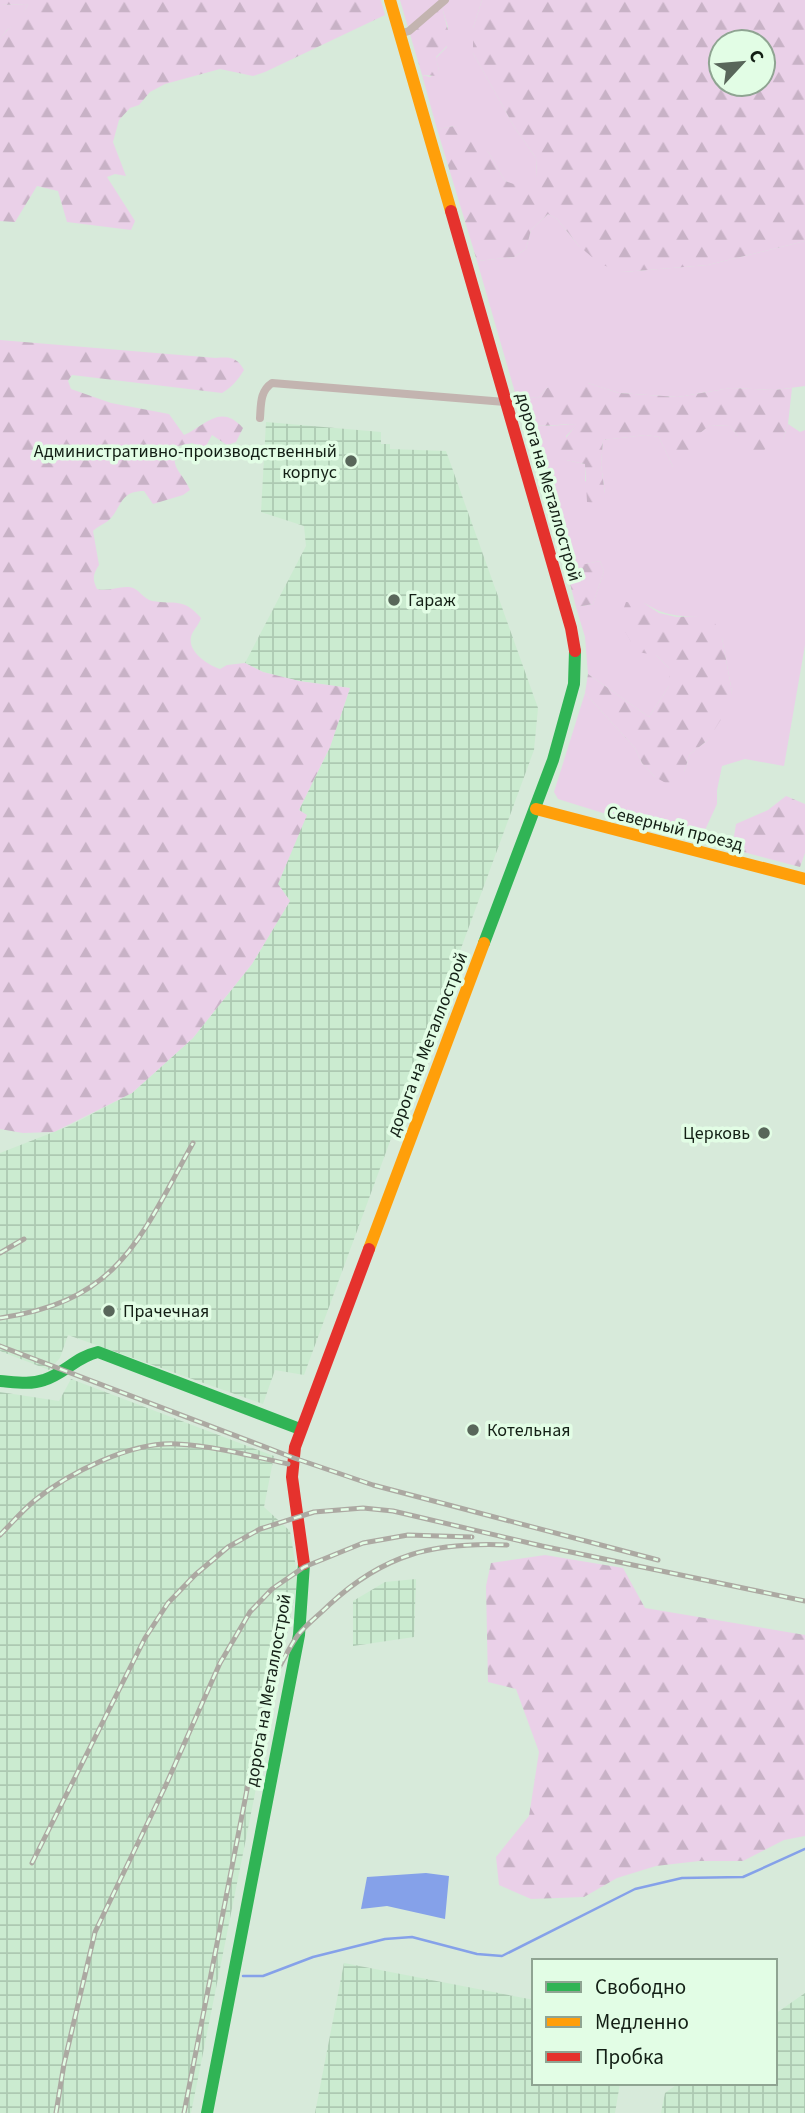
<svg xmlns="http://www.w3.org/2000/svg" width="805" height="2113" viewBox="0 0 805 2113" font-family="'Source Sans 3',sans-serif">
  <defs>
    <pattern id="industrial-grid" width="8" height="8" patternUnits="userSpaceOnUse" patternTransform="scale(1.75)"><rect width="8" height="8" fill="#cbebd0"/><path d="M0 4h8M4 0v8" fill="none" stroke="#adc9b2"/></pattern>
    <pattern id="forest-firs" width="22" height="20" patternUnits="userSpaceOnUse" patternTransform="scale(1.75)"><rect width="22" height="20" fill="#ead0e8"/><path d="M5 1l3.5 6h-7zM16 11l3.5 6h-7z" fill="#c8b2c6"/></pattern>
  </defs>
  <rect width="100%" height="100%" fill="#d7eada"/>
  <!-- industrial -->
  <path fill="url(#industrial-grid)" d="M266 422 381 432V444H390V449L446 451 538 708 534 750 304 1375 275 1370 263 1404 68 1335 60 1358 49 1370 0 1351V1153L69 1126 132 1093 193 1038 252 964 290 901 278 884 306 815 299 810 330 747 350 688 299 681 263 672 245 663 306 546 304 526 261 512Z
    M71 1379 274 1456 264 1507 290 1531 298 1579 191 2113H0V1392L59 1401Z
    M416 1579 414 1637 353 1646V1601L385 1582Z
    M344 1963 534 2000V2083H620L615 2113H315Z
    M805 1993V2113H661L665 2093 679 2083H775V2014Z"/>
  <!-- grass -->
  <path fill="#ead0e8" d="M400 0H482L473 28V53L515 128 536 158 537 177 522 188 505 181 489 153 455 126 437 129 422 75 430 77 439 71 436 58 447 47 448 27 441 4 409 31Z
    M28 4 20 21 7 30 0 39V5Z
    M548 214 557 219 579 246 623 272 708 265 805 241V386L775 390 731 388 678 397 619 393 588 383 547 388 538 398 516 396 477 261 514 257 526 249 531 230Z
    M524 423C542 429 559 424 578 424L566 436V460L585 464V481L605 493 601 465 603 440 646 435 659 437 673 467 694 437 710 425 730 426 738 436 783 440 788 424 800 432 805 430V645L784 766 745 759 722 766 717 790V804L699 843 558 799 554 792 585 693 635 748 642 763 655 777 684 772 690 754 708 740 732 692 722 638 697 616C675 617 662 614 644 603L656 655 669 668V686L649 717 588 674 585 637 576 607 593 604 604 571 600 561 586 564H565Z"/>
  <!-- forest -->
  <path fill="url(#forest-firs)" fill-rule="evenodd" d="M0 0H381L385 15 265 72 253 76 220 69 165 84 150 92 139 105 130 108 119 120 113 142 126 176 115 174 107 177 135 221 131 230 67 222 58 191 37 186 15 222 0 221V39C12 23 19 24 28 4L0 5Z
    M482 0H805V241L708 265 623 272 600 264 579 246 557 219 548 214 531 230 526 249 514 257 477 261 437 129 455 126 467 132 489 153 505 181 522 187 537 176 536 158 515 128 473 53V28ZM721 42H763V84H721Z
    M441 3 451 42 436 57 439 71 438 76 422 75 409 31Z
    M0 340 216 358C230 357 237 357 244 370 238 380 232 387 222 393L72 375 68 381 71 389 111 403 169 414 184 435C204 427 220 402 243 428L236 442 227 445 212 435 205 448 192 443 178 446C168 468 182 471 190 490L183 495 153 504 144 491C121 491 122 505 111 518 107 523 98 526 93 531L99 565C93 574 92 579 97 589 108 592 118 586 129 587 139 588 143 599 152 601 175 605 183 597 201 618 199 624 196 627 193 632 183 649 207 665 220 669L227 665 245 663 263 672 299 681 350 688 330 747 299 810 307 815 278 884 290 901 252 964 193 1038 132 1093 54 1132 23 1133 0 1129Z
    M567 382 588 383 619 393 678 397 731 388 775 390 792 388 788 424 783 440 762 451 748 453 738 436 730 426 710 425 694 438 695 456 681 468 673 467 659 437 646 435 603 440 601 465 605 494 595 504 587 502 585 464 566 460 557 449 577 424C557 423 543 429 524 423L516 396 538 398 547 388Z
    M600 561 604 571 593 604 576 607 565 564H586Z
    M626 602 644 603 659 613 677 617 697 616 714 621 722 638 732 692 727 710 708 740 690 754 684 772 671 786 655 777 642 763 635 748 585 693 588 674 649 717 669 686V668L656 655 637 652 619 621Z
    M786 796 805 804V853L800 867 732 849 736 824 768 810Z
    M545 1555 623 1568 645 1608 805 1635V1836L784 1840 743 1861H699L656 1866 617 1878 584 1897 531 1899 499 1885 496 1857 529 1816 539 1752 516 1689 488 1682 486 1586 491 1563Z"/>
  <!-- water -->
  <path fill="#85a1e9" d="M426 1873 449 1876 445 1919 387 1906 361 1909 367 1877Z"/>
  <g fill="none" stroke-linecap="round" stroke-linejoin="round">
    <!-- stream -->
    <path stroke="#85a1e9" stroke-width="2.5" d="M243 1976H263L313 1957 385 1939 412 1937 477 1954 502 1956 635 1889 682 1878 743 1877 805 1849"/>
    <!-- street -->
    <path stroke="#c3b4b0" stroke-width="8" d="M399 34 409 31 445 0
      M260 418C261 404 260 391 272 383L505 402"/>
    <!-- fast -->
    <path stroke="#30b455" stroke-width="12" d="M484 943 553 760 574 684 575 651
      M0 1381C14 1382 30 1385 44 1380 64 1374 76 1357 98 1352L300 1429
      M207 2113 299 1635 304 1564"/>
    <!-- slow -->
    <path stroke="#ff9f0a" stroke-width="12" d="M390 0 451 211
      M536 809 805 879
      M369 1249 484 943"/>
    <!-- jam -->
    <path stroke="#e5322d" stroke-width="12" d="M451 211 571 628 575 651
      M304 1564 292 1477 295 1447 369 1249"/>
    <!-- rail casing -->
    <g stroke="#aca9a2" stroke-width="5">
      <path id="rail" d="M0 1253 24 1239
        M0 1318C120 1301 140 1238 193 1143
        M0 1346 294 1458 373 1485 658 1560
        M0 1535C11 1524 22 1511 34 1501 68 1473 132 1441 177 1444 214 1446 252 1456 288 1464
        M32 1863 145 1638 168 1603 195 1575 228 1547 260 1529 314 1512 363 1508 393 1511 542 1546 805 1601
        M56 2113 64 2064 95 1932 165 1787 220 1663 250 1612 272 1589 304 1567 363 1543 408 1535 472 1537
        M184 2113 266 1692C277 1673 286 1652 298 1635 307 1624 319 1615 329 1605 384 1554 433 1542 507 1545"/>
    </g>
    <!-- rail -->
    <use href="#rail" stroke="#e2fde5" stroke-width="2.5" stroke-dasharray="8" stroke-linecap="butt"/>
  </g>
  <!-- markers -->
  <g fill="#58665a" stroke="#e2fde5" stroke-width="2.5">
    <circle cx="351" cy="461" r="7"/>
    <circle cx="394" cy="600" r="7"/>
    <circle cx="764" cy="1133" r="7"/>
    <circle cx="109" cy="1311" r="7"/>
    <circle cx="473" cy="1430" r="7"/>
  </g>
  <g text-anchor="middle" stroke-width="7" stroke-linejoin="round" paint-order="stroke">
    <!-- poi labels -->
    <g font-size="18" fill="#131f15" stroke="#e2fde5" text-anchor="start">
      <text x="337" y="457" text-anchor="end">Административно-производственный<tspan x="337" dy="21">корпус</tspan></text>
      <text x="408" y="606">Гараж</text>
      <text x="750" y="1139" text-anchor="end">Церковь</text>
      <text x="123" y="1317">Прачечная</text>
      <text x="487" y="1436">Котельная</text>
    </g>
    <!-- street labels -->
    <g font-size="18" fill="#131f15" stroke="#e2fde5">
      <text transform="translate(549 487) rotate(74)" y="6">дорога на Металлострой</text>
      <text transform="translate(675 828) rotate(14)" y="6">Северный проезд</text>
      <text transform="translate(427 1044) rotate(-69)" y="6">дорога на Металлострой</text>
      <text transform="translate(268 1690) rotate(-80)" y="6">дорога на Металлострой</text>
    </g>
  </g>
  <!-- legend -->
  <rect x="532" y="1959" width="245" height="126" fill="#e2fde5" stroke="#8fa492" stroke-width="2"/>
  <rect x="546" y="1982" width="35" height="10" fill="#30b455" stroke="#8fa492" stroke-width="2"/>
  <text x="595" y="1994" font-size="21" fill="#131f15">Свободно</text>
  <rect x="546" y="2017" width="35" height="10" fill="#ff9f0a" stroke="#8fa492" stroke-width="2"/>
  <text x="595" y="2029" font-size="21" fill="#131f15">Медленно</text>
  <rect x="546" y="2052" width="35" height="10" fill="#e5322d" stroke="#8fa492" stroke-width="2"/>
  <text x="595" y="2064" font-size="21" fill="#131f15">Пробка</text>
  <!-- north arrow -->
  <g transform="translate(742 63) rotate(64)"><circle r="33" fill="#e2fde5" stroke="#8fa492" stroke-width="2"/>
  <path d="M0-5L12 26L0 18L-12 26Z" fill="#58665a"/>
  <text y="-10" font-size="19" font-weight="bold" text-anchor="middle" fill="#131f15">С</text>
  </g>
</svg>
